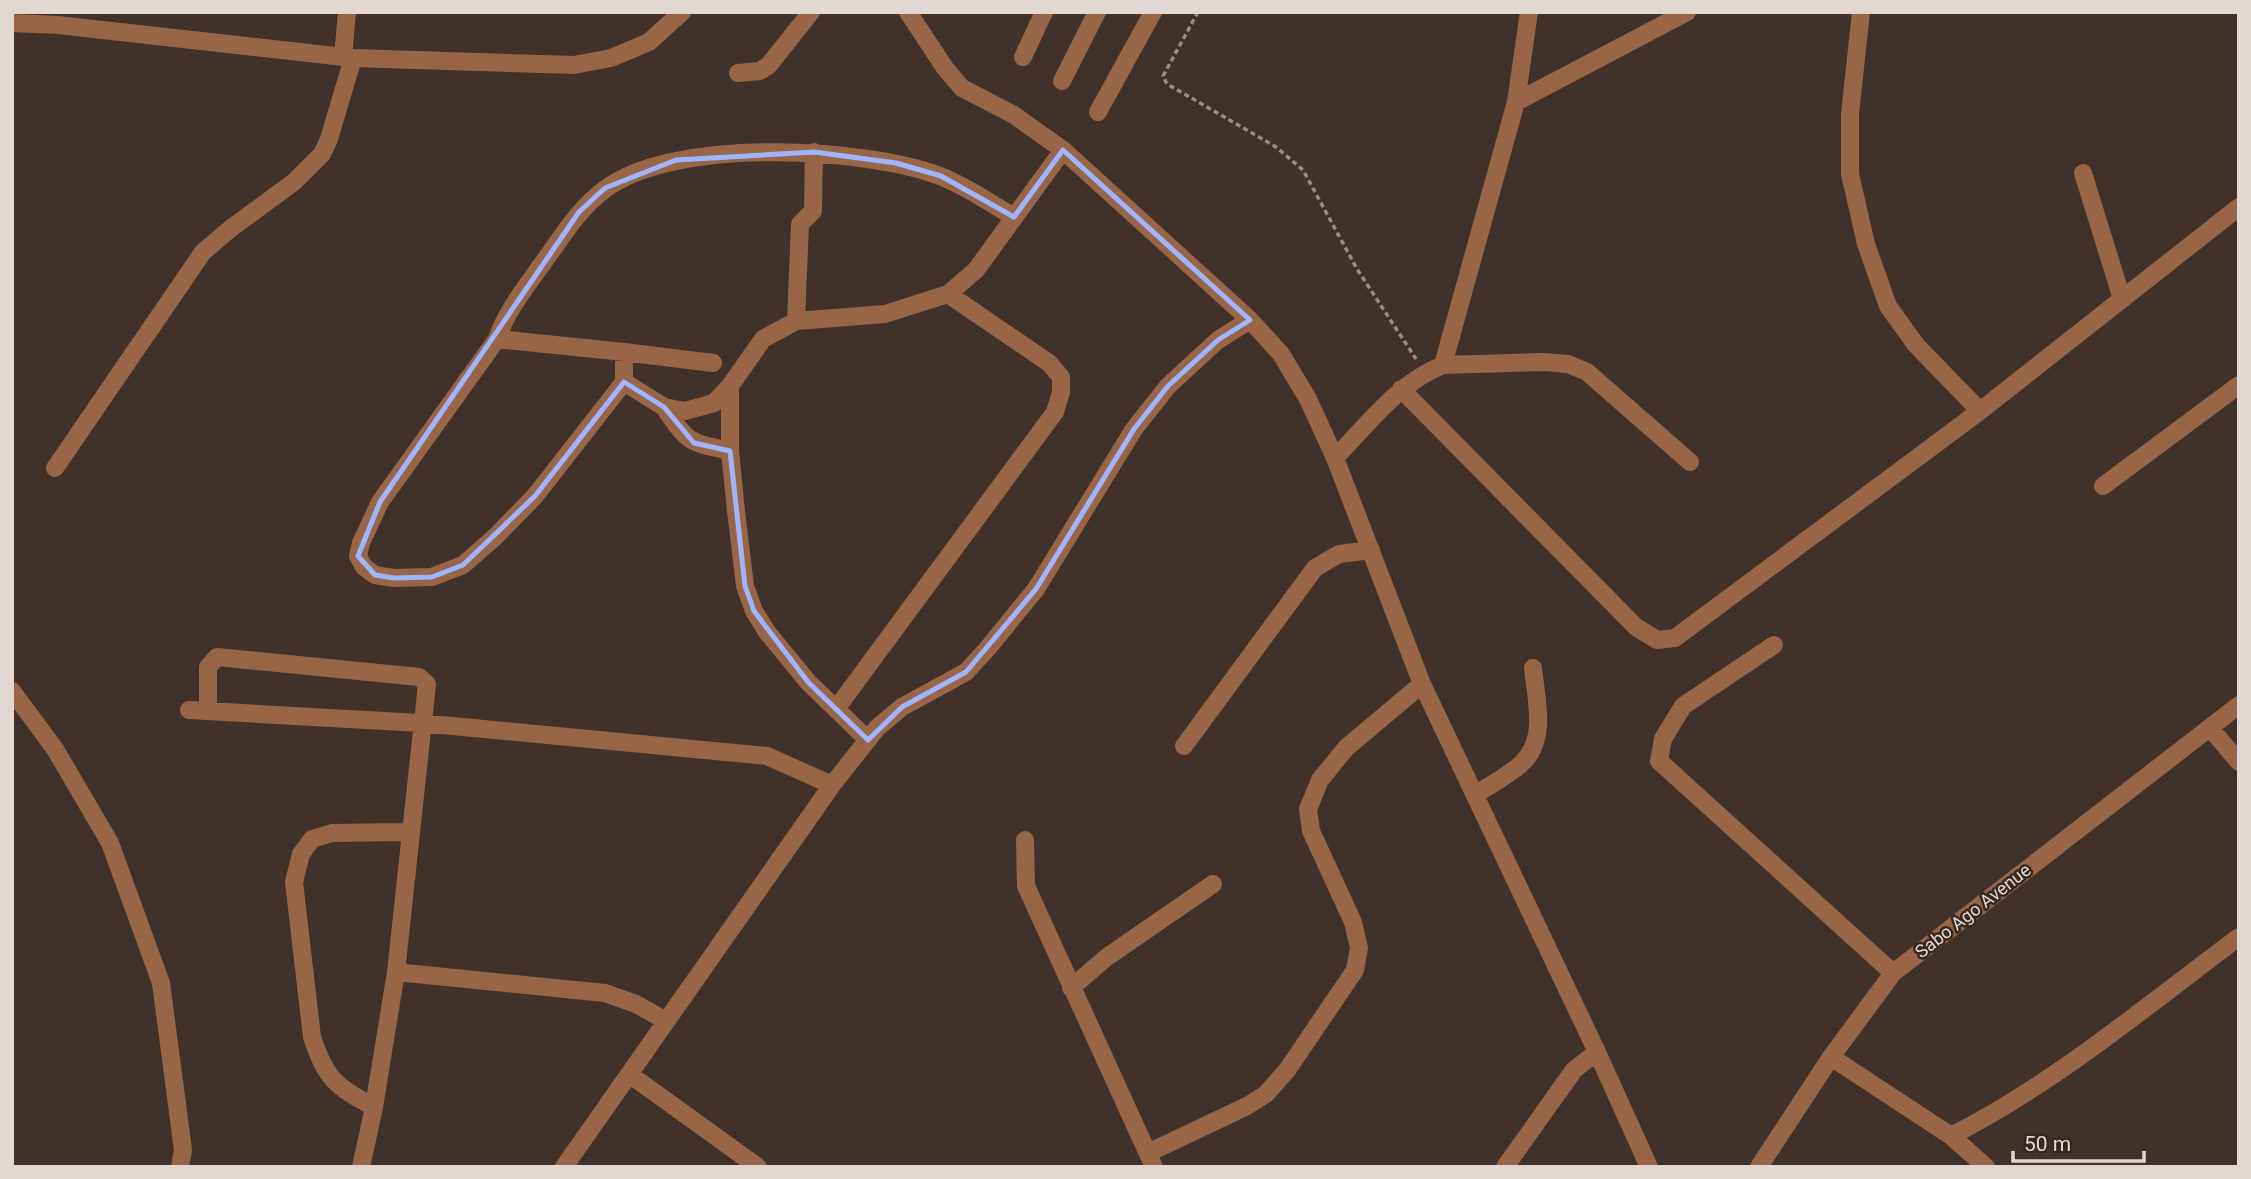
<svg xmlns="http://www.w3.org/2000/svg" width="2251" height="1179" viewBox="0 0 2251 1179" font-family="Roboto,sans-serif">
  <rect width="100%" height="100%" fill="#40322a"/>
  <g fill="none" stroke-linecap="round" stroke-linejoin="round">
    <!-- path -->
    <path stroke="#988c85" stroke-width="3.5" stroke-dasharray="5 3.5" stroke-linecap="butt" d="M1198 12 1163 76 1167 84 1276 147 1303 170 1357 269 1416 359"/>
    <!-- minor -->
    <path stroke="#986547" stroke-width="18" d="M908 12 945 68 962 88 1014 115 1063 150 1250 320 1281 354 1308 399 1335 458 1422 684 1597 1052 1649 1167
      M1861 12 1850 114V174L1866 244 1888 306 1916 345 1980 411
      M12 23 58 25 353 58 574 65 611 58 649 42 682 12
      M343 57 347 12
      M1023 57 1044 12
      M738 73 760 71 769 65 811 12
      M1062 81 1097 12
      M1516 102 1687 12
      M1098 112 1153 12
      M2083 173 2122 299
      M796 321 800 224 813 211 814 152
      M497 339 624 352V382L535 496 495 537 463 565 432 577 394 578 375 575 364 567 358 556 361 543 380 502Z
      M497 339C506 312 523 291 540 267 560 240 577 210 604 190 672 137 863 147 940 176 966 186 990 203 1014 217
      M624 352 713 363
      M1443 365 1543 362 1568 364 1587 372 1690 462
      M624 382 664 407 685 411 714 403 730 386 763 339 796 321 885 314 948 294 976 270 1063 150
      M730 386V451L736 511 745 586 754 611 767 632 808 682 868 740
      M1401 389 1636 627 1657 640 1675 638 1980 411 2239 207
      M664 407C688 443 688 442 730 451
      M1335 458C1368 424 1398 383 1443 365L1516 102 1529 12
      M55 468 203 252 230 229 294 182 322 154 329 139 353 58
      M2103 486 2239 385
      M1774 645 1683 706 1663 739 1659 761 1893 973
      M12 691 55 749 110 843 161 983 183 1150 180 1167
      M836 709 1055 412 1061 392V377L1049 363 948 294
      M189 710 421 723 767 756 832 785
      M208 711V667L217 657 419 677 427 684 396 972 374 1107 361 1167
      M2210 728 2239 762
      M1184 746 1315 568 1339 554 1371 550
      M1475 795C1490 785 1508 776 1521 764 1548 740 1536 699 1533 668
      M1025 840 1026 886 1154 1167
      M396 972 605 993 636 1004 666 1021
      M1071 988 1107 957 1213 884
      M1831 1057 1951 1136 1986 1167
      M629 1074 758 1167
      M374 1107C335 1086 326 1079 312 1037L294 882 301 854 312 839 332 833 411 832
      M1951 1136C2055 1083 2145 1007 2239 937
      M1148 1153 1247 1106 1266 1094 1288 1069 1355 970 1359 948 1353 922 1311 831 1308 809 1320 780 1346 748 1422 684
      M564 1167 832 785 877 728 902 707 966 672 988 648 1036 589 1134 429 1168 386 1218 340 1250 320
      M1505 1167 1574 1070 1597 1052
      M1759 1167 1831 1057 1893 973 2239 705"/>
  </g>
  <!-- marked area -->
  <path fill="none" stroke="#9eb4fd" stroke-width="5" stroke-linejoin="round" d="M1063 150 1250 320 1218 340 1168 386 1134 429 1036 589 966 672 902 707 868 740 808 682 754 611 745 586 730 451 694 443 664 407 624 382 535 496 463 565 432 577 394 578 375 575 358 556 380 502 579 212 605 188 676 160 814 152 896 163 941 176 1014 217Z"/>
  <g text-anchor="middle" stroke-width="5" stroke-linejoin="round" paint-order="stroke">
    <!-- street labels -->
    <g font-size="18" fill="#e2d8d3" stroke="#362820">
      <text transform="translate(1973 911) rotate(-38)" y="6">Sabo Ago Avenue</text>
    </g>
  </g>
  <!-- border -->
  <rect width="2251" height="1179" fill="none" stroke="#e2d8d3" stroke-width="28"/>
  <!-- scale -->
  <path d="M2013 1151v10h131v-10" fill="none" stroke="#e2d8d3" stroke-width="3.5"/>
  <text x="2024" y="1151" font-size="21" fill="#e2d8d3" stroke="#362820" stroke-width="5" paint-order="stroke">50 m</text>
</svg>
